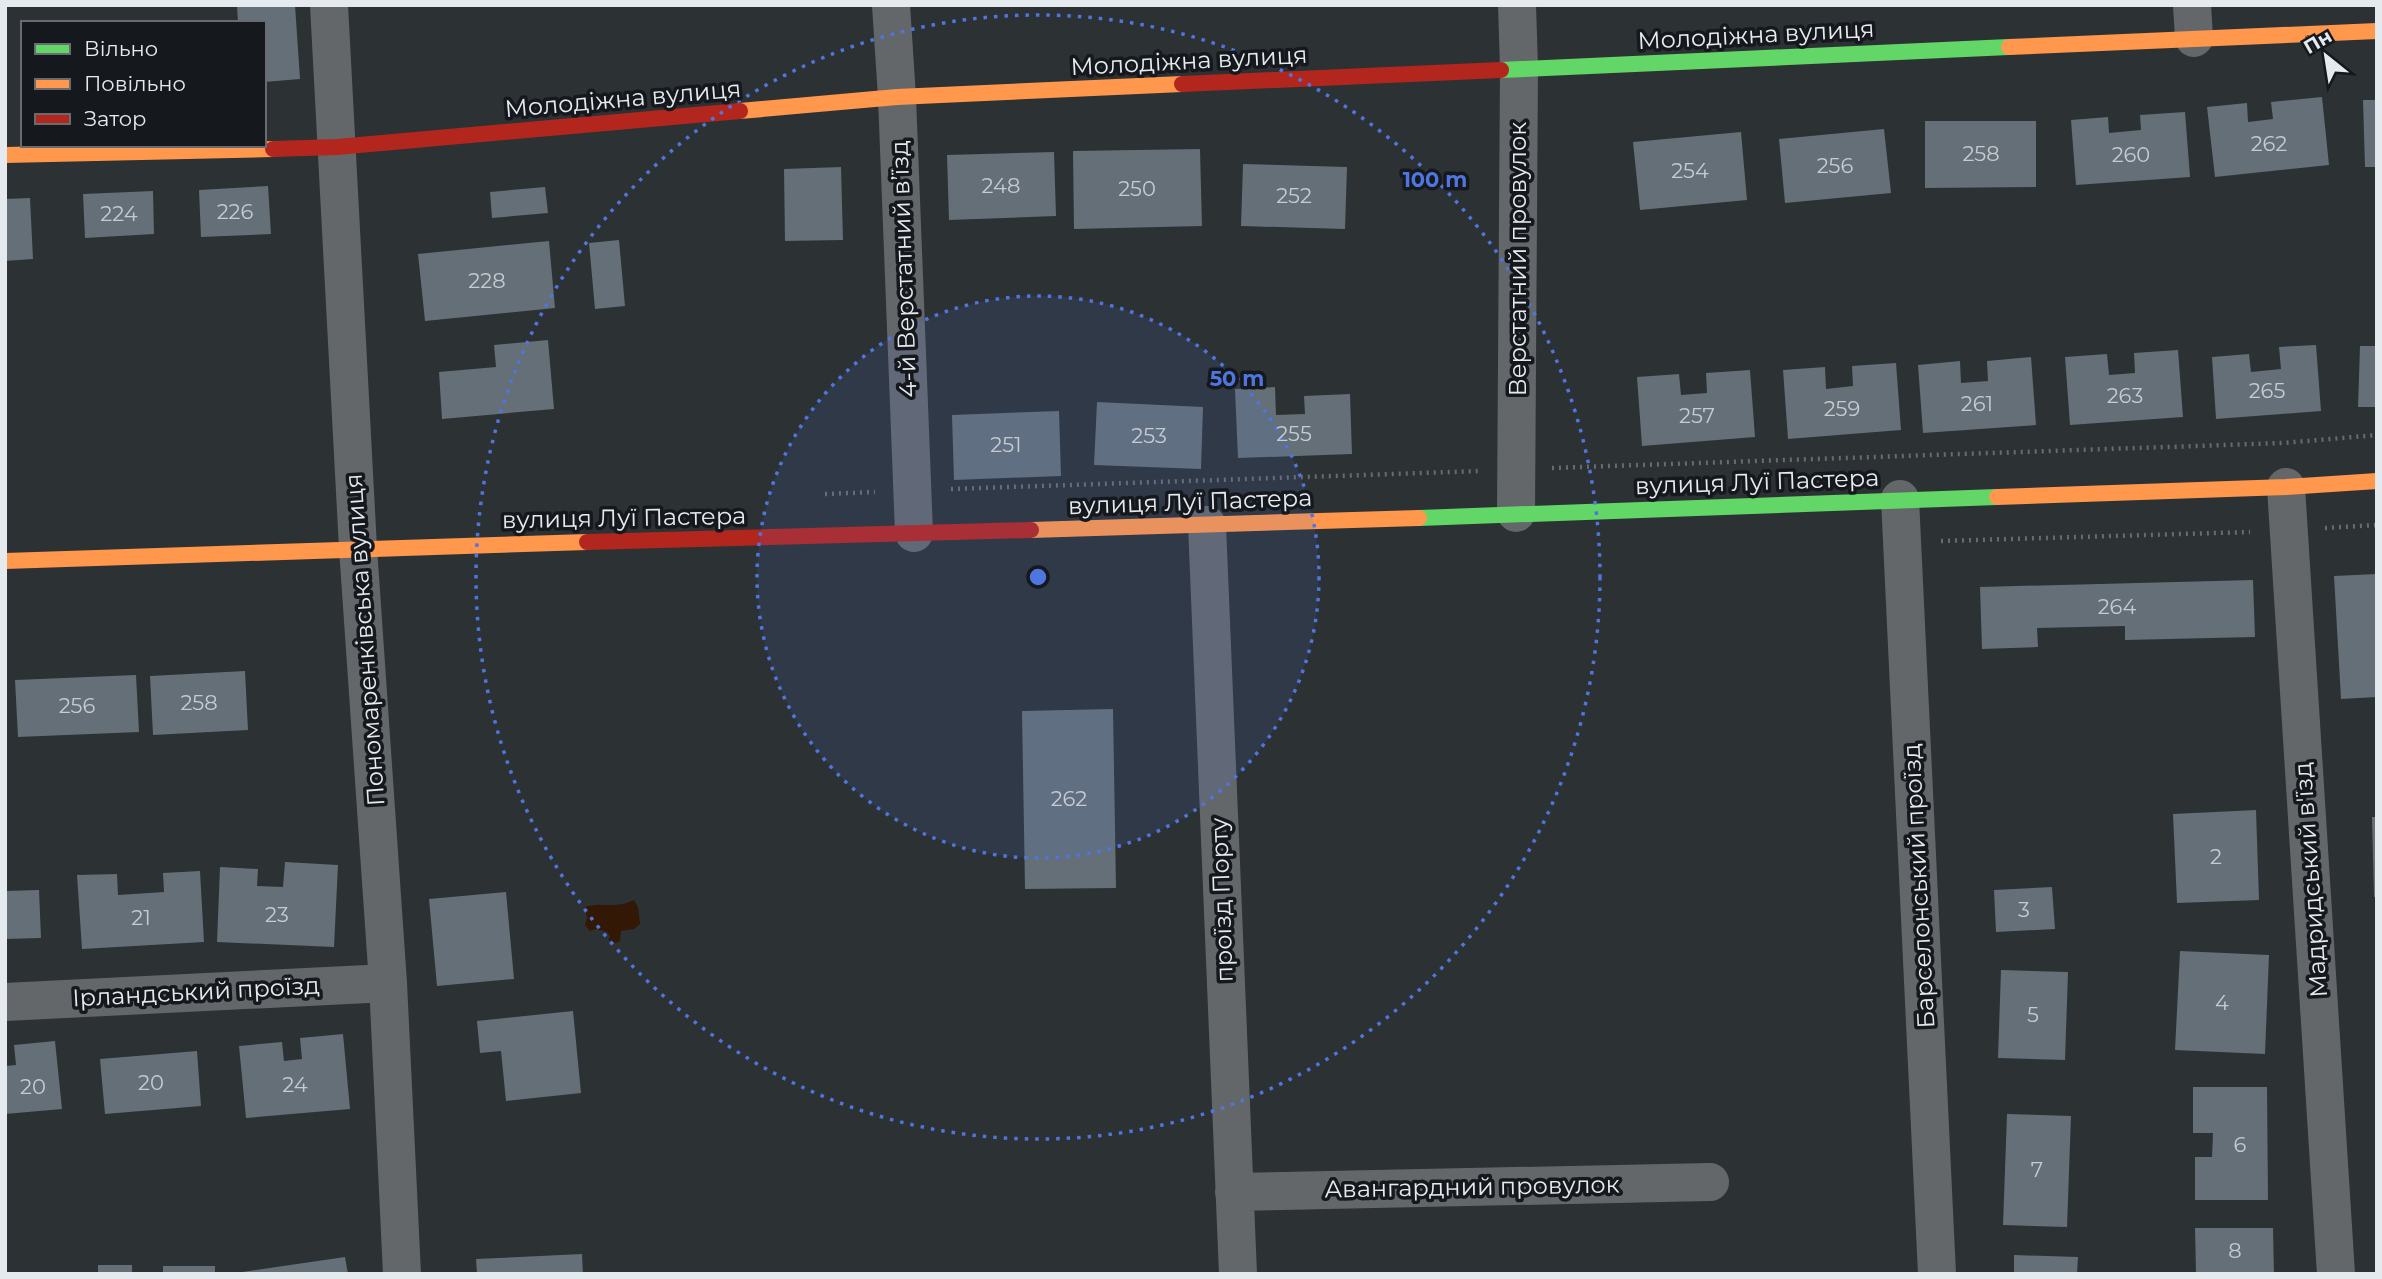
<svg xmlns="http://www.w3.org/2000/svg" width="2382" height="1279" viewBox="0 0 2382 1279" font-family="Montserrat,sans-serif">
  <rect width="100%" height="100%" fill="#2c3134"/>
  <!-- water -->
  <path fill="#321805" d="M634 900 638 907 640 924 634 929 621 931 620 941 616 943 608 940 610 937 607 932 596 929 590 931 585 925 587 918 585 907C602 901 614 910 634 900Z"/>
  <!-- building -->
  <path fill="#646f77" d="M295 5 300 79 264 82V23H238L237 6Z
    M2322 97 2329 165 2215 177 2207 107 2247 103 2248 122 2273 119 2271 102Z
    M2363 100H2377V167H2365Z
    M2185 112 2190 177 2076 185 2071 120 2108 117 2109 133 2141 130 2140 115Z
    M1925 121H2036V187L1925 188Z
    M1884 129 1891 193 1785 203 1779 139Z
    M1741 132 1747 200 1640 210 1633 142Z
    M1200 149 1202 226 1074 229 1073 151Z
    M1054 152 1056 216 949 220 947 155Z
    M1243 164 1347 167 1345 229 1241 226Z
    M841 167 843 240 785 241 784 169Z
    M268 186 271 234 201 237 199 190Z
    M545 187 548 213 492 218 490 192Z
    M153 191 154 234 85 238 83 194Z
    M30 198 33 259 5 261V199Z
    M619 240 625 306 595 309 589 243Z
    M549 241 555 308 425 321 418 254Z
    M548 340 554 409 442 419 439 372 496 367 494 345Z
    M2316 345 2321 411 2216 419 2212 357 2249 354 2251 372 2281 369 2279 347Z
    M2360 346H2377V407H2358Z
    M2178 350 2183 417 2070 425 2065 357 2107 354 2109 375 2135 373 2134 353Z
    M2031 357 2036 425 1923 433 1918 365 1960 361 1961 383 1988 381 1987 361Z
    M1896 363 1901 430 1788 439 1783 370 1825 367 1826 389 1853 386 1852 366Z
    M1750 370 1755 437 1642 446 1637 377 1679 374 1681 395 1707 393 1706 373Z
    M1275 387 1276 415 1305 414 1304 396 1350 394 1352 454 1238 458 1235 389Z
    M1097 402 1203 407 1201 469 1094 465Z
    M1059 411 1061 476 954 480 952 415Z
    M2377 574V697L2341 699 2334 576Z
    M2253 580 2255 637 2125 640V626L2037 628 2038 647 1982 649 1980 587Z
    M245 671 248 730 153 735 150 676Z
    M136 675 139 732 18 737 15 680Z
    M1113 709 1116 888 1025 889 1022 711Z
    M2256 810 2259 900 2177 903 2173 814Z
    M2372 817H2377V897H2374Z
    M285 862 338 865 334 947 217 942 220 867 258 869 257 886 283 887Z
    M200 871 204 942 82 949 77 875 117 874 118 895 164 892 163 873Z
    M2052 887 2055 929 1996 932 1994 890Z
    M39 890 41 938 5 939V891Z
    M506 892 514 979 437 986 429 899Z
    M2180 951 2269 955 2265 1054 2175 1050Z
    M2001 970 2068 972 2065 1060 1998 1058Z
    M573 1011 581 1093 506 1101 501 1051 480 1053 477 1021Z
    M343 1034 350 1109 246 1118 239 1046 282 1042 284 1061 302 1059 300 1038Z
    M55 1041 62 1109 5 1114V1066L16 1065 14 1045Z
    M197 1051 201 1106 105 1114 100 1059Z
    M2193 1087H2267L2268 1200H2195V1157H2212L2213 1133H2193Z
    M2007 1114 2071 1116 2067 1227 2003 1225Z
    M2195 1228H2273L2274 1274H2196Z
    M582 1254 583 1274H477L476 1259Z
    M2014 1255 2078 1257 2077 1274H2014Z
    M345 1257 348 1274H242V1272Z
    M98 1265H132V1274H98Z
    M163 1266H215V1274H163Z"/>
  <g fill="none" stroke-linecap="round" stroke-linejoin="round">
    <!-- path -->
    <path stroke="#686c6f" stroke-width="4.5" stroke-dasharray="2 5" stroke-linecap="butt" d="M1552 468 2283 443 2377 435
      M951 489 1481 471
      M825 494 875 492
      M2325 528 2377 525
      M1941 541 2250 532"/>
    <!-- street -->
    <path stroke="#64676a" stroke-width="38" d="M329 5 358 548 388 983 402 1274
      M891 5 897 97 914 533
      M2192 5 2194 38
      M2286 487 2336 1274
      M1900 499 1937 1274
      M1516 513 1519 68 1517 5
      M1207 525 1238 1274
      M5 1002 388 983
      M1234 1192 1710 1182"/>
    <!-- fast -->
    <path stroke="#63d668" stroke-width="16" d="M1501 70 2009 47
      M1419 518 1997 497"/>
    <!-- slow -->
    <path stroke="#ff974d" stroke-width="16" d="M2009 47 2377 31
      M740 111 897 97 1182 84
      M5 155 273 149
      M1997 497 2286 487 2377 481
      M1031 530 1419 518
      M5 561 587 542"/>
    <!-- jam -->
    <path stroke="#b3261e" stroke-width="16" d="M1182 84 1501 70
      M273 149 337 147 740 111
      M587 542 1031 530"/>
  </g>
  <!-- distance rings -->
  <circle cx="1038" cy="577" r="281" fill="#4f75de" fill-opacity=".12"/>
  <g fill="none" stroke="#4f75de" stroke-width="3.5" stroke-dasharray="3.5 7">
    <circle cx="1038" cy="577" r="281"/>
    <circle cx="1038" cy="577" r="562"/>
  </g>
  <g text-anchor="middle" stroke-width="7" stroke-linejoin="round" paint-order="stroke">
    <!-- number labels -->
    <g font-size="21" fill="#c5cbd1">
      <text x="2269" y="151">262</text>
      <text x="1981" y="161">258</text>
      <text x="2131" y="162">260</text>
      <text x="1835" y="173">256</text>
      <text x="1690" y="178">254</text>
      <text x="1001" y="193">248</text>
      <text x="1137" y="196">250</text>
      <text x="1294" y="203">252</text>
      <text x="235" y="219">226</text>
      <text x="119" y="221">224</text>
      <text x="487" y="288">228</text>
      <text x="2267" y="398">265</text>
      <text x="2125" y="403">263</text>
      <text x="1977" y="411">261</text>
      <text x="1842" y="416">259</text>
      <text x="1697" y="423">257</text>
      <text x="1294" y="441">255</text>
      <text x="1149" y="443">253</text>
      <text x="1006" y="452">251</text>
      <text x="2117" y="614">264</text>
      <text x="199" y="710">258</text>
      <text x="77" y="713">256</text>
      <text x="1069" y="806">262</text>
      <text x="2216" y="864">2</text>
      <text x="2024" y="917">3</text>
      <text x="277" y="922">23</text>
      <text x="141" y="925">21</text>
      <text x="2222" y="1010">4</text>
      <text x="2033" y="1022">5</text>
      <text x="151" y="1090">20</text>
      <text x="295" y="1092">24</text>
      <text x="33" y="1094">20</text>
      <text x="2240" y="1152">6</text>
      <text x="2037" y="1177">7</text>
      <text x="2235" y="1258">8</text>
    </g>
    <!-- street labels -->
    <g font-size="24" fill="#e5eaef" stroke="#15181c">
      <text transform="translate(1756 35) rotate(-3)" y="8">Молодіжна вулиця</text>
      <text transform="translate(1189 61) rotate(-3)" y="8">Молодіжна вулиця</text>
      <text transform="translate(623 99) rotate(-5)" y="8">Молодіжна вулиця</text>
      <text transform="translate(1518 259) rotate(-90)" y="8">Верстатний провулок</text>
      <text transform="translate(904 269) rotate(-92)" y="8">4-й Верстатний в’їзд</text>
      <text transform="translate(1757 482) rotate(-2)" y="8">вулиця Луї Пастера</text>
      <text transform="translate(1190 502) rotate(-2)" y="8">вулиця Луї Пастера</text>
      <text transform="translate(624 518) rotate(-1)" y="8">вулиця Луї Пастера</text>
      <text transform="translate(365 640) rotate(-94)" y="8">Пономаренківська вулиця</text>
      <text transform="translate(2311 880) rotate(-94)" y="8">Мадридський в'їзд</text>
      <text transform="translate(1919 886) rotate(-93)" y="8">Барселонський проїзд</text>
      <text transform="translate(1222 900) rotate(-92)" y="8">проїзд Порту</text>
      <text transform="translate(196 992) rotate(-3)" y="8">Ірландський проїзд</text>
      <text transform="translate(1472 1187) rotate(-1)" y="8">Авангардний провулок</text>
    </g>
  </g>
  <circle cx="1038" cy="577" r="10" fill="#4f75de" stroke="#15181c" stroke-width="3.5"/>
  <g font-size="21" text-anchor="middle" font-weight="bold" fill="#4f75de" stroke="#15181c" stroke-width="7" stroke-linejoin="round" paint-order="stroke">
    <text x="1435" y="187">100 m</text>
    <text x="1237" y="386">50 m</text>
  </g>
  <!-- border -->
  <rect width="2382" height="1279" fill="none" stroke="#e5eaef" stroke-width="14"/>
  <!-- legend -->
  <rect x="21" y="21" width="245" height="126" fill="#15181c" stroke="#686c70" stroke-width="2"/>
  <rect x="35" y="44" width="35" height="10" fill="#63d668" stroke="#686c70" stroke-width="2"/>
  <text x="84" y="56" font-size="21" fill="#e5eaef">Вільно</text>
  <rect x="35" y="79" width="35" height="10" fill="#ff974d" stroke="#686c70" stroke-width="2"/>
  <text x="84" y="91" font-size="21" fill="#e5eaef">Повільно</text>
  <rect x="35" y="114" width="35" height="10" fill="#b3261e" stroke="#686c70" stroke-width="2"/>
  <text x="84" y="126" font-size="21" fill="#e5eaef">Затор</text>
  <!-- north arrow -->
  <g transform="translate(2326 56) rotate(330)" stroke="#15181c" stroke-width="5" paint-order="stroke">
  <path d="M0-5L12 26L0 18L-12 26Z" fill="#e5eaef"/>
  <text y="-10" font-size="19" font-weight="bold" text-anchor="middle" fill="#e5eaef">Пн</text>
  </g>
</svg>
